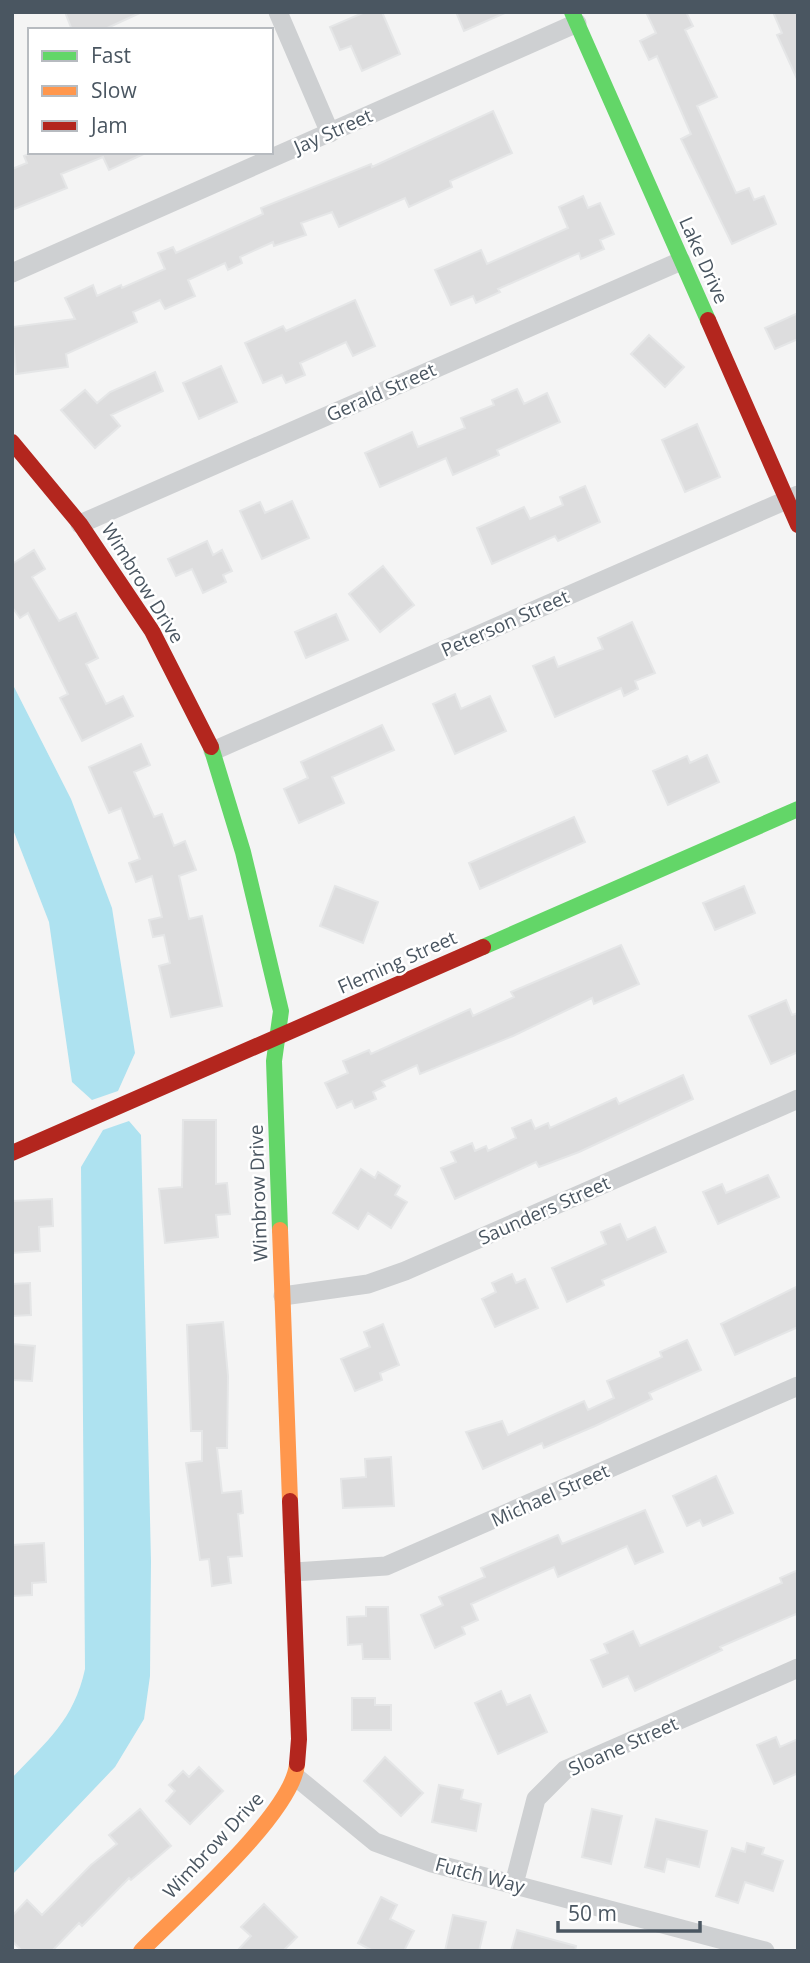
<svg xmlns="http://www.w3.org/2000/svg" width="810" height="1963" viewBox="0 0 810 1963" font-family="'Open Sans',sans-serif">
  <rect width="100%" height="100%" fill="#f4f4f4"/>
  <!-- water -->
  <path fill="#aee2f0" d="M12 683 71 799 112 908 135 1053 118 1091 92 1100 72 1082 49 922 12 827Z
    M129 1121 141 1135 151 1561 150 1676 144 1719 115 1767 12 1875V1778C47 1741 74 1720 85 1669L81 1167 103 1130Z"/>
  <!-- building -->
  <path fill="#ddddde" stroke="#e5e6e7" stroke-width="2" d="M65 12H142L103 30H72Z
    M365 12H382L400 54 362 71 351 46 340 50 330 27Z
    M456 12H507L464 31Z
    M646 12H686L693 26 685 30 717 97 697 106 736 193 749 188 754 200 764 196 776 224 732 244 681 139 691 134 657 56 649 60 640 41 656 33Z
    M773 12H798V81L777 35 782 33Z
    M493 111 512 153 450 181 452 187 409 207 405 198 339 227 332 212 301 223 306 235 274 246 273 242 240 257 242 263 228 270 225 263 188 280 195 296 165 309 160 300 133 312 137 322 66 354 68 367 16 374 12 327 75 319 65 298 93 285 97 296 121 285 122 288 165 269 158 253 173 247 176 253 263 214 261 208 371 164 372 167Z
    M33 152H148L109 170 103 157 61 174 67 188 12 210V169L27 163 24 156Z
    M583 196 588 208 600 203 614 234 600 240 604 249 581 259 579 253 498 289 500 292 476 303 473 296 451 305 435 270 481 250 487 264 568 228 559 207Z
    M355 300 375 346 353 356 346 342 300 363 305 375 286 383 282 375 263 383 245 343 283 326 286 331Z
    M798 313V339L775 349 765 328Z
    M649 335 684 367 665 387 631 354Z
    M221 366 237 402 199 419 183 383Z
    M155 372 163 391 111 415 120 426 95 448 61 410 85 390 97 403 110 392Z
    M517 389 524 404 547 393 560 422 497 450 499 455 453 475 446 458 380 487 365 453 412 432 418 447 465 428 461 418 494 405 492 400Z
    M697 424 720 477 685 492 662 440Z
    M585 486 600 522 558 541 555 536 492 564 477 528 524 507 530 519 563 505 560 497Z
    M292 501 309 538 262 559 240 511 260 502 265 513Z
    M207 541 213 555 222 550 232 571 223 575 226 582 203 593 192 569 176 576 168 559Z
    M34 550 45 569 32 577 59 621 76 613 98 658 86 664 106 704 123 696 133 716 82 741 60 698 68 694 28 613 20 618 12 607V564Z
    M383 566 414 605 380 632 349 594Z
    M336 614 348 640 306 658 295 632Z
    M632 622 655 673 635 681 638 689 624 696 621 688 555 717 533 666 554 657 558 667 603 649 598 638Z
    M455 694 461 709 490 696 506 731 455 754 433 704Z
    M382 725 394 750 332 777 344 803 299 823 284 789 308 778 301 762Z
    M141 744 150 765 134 772 154 817 162 814 174 846 185 841 196 870 179 876 189 919 202 916 222 1006 171 1017 159 966 170 963 164 935 153 937 149 920 162 917 152 876 136 882 129 863 140 859 121 808 109 813 89 767Z
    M707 755 719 782 668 805 653 771 687 756 690 763Z
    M574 817 585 842 480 889 469 863Z
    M335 886 378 902 363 943 320 926Z
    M744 886 755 913 715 930 703 903Z
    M621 945 639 984 594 1004 592 998 513 1036 420 1074 417 1065 382 1081 385 1086 373 1092 376 1099 355 1108 352 1101 337 1108 325 1083 348 1073 343 1061 369 1050 371 1054 470 1009 473 1016 514 997 511 992Z
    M786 1000 792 1015 798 1013V1052L771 1064 749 1016Z
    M683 1075 693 1099 579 1152 539 1167 536 1162 455 1199 441 1168 456 1162 451 1152 472 1143 475 1151 486 1146 488 1151 516 1138 512 1128 531 1120 535 1129 548 1123 550 1128 616 1098 619 1104Z
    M183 1120H216V1184L227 1183 230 1214 216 1215 218 1237 165 1243 159 1189 182 1187Z
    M361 1169 375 1178 378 1172 400 1186 395 1195 407 1202 391 1228 368 1213 358 1229 333 1213Z
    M768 1175 779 1197 718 1224 703 1192 722 1184 726 1193Z
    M52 1199 53 1226 39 1227 40 1251 12 1253V1201Z
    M620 1224 627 1240 655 1227 666 1252 602 1280 604 1285 567 1302 552 1268 606 1244 601 1232Z
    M512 1274 516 1283 525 1279 538 1308 495 1327 482 1299 496 1292 492 1283Z
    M30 1283 31 1315 12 1316V1284Z
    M798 1286V1327L735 1355 721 1324Z
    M223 1322 228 1376 227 1448H217L222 1493 241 1491 243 1513 238 1514 242 1556 228 1557 231 1583 212 1586 209 1559 200 1560 186 1463 202 1461V1431H191L187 1325Z
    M383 1324 399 1365 380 1373 382 1380 355 1391 341 1359 370 1347 364 1332Z
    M687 1340 701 1370 649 1393 652 1399 595 1426 544 1448 542 1443 483 1469 466 1432 502 1421 508 1435 584 1401 588 1410 614 1398 607 1381 662 1357 660 1352Z
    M12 1344 35 1346 32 1381 12 1380Z
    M391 1457 394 1506 343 1508 341 1479 366 1477 365 1459Z
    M716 1476 733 1513 703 1526 700 1520 687 1526 673 1496Z
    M645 1510 663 1552 635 1564 627 1546 558 1577 554 1567 471 1604 478 1620 462 1627 465 1634 435 1648 421 1615 443 1605 439 1597 485 1577 481 1568 558 1535 562 1544Z
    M44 1543 46 1582 32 1583V1595L12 1596V1545Z
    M798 1570V1617L796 1614 720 1647 722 1650 635 1691 628 1676 603 1687 591 1660 608 1653 604 1644 633 1631 640 1646 782 1583 780 1578Z
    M366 1607H388L390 1659H363L362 1644 348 1645 347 1617 366 1616Z
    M501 1691 507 1705 530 1695 547 1732 498 1754 475 1703Z
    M352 1698H375V1705H391V1730H352Z
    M776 1737 780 1747 798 1739V1773L774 1784 757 1745Z
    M385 1757 423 1793 401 1816 364 1781Z
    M199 1767 223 1791 190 1824 166 1801 175 1791 169 1785 183 1771 189 1777Z
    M439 1785 463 1790 461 1799 481 1804 476 1831 432 1822Z
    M140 1809 171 1846 131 1880 129 1878 82 1926 79 1923 52 1951H22L12 1941V1916L27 1900 42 1915 91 1865 117 1844 109 1835Z
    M592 1809 622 1816 611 1864 582 1857Z
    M656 1819 707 1831 699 1867 667 1859 664 1872 645 1867Z
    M747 1843 764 1848 762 1854 783 1861 773 1891 745 1882 738 1903 716 1896 732 1848 745 1852Z
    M381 1897 397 1905 390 1919 414 1931 404 1951H373L358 1943Z
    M264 1904 297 1937 283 1951H237L251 1936 241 1927Z
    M453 1915 486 1922 479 1951H445Z
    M517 1930 576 1946 575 1951H511Z"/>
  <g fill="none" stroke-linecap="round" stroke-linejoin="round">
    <!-- street -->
    <path stroke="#ced0d2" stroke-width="19" d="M278 12 330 133
      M12 273 577 23
      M80 524 681 261
      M213 751 798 495
      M283 1296 368 1284 405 1271 798 1099
      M294 1572 386 1566 798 1386
      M296 1777 375 1842 432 1863 765 1951
      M514 1884 536 1799 565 1770 798 1668"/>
    <!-- fast -->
    <path stroke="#63d668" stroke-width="16" d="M572 12 708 320
      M211 747 243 852 281 1011 274 1061 280 1230
      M483 947 798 809"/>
    <!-- slow -->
    <path stroke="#ff974d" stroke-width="16" d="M280 1230 290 1501
      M141 1951C178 1913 293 1813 297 1764"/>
    <!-- jam -->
    <path stroke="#b3261e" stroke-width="16" d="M708 320 798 525
      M12 442 80 524 152 631 211 747
      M12 1153 483 947
      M290 1501 299 1739 297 1764"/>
  </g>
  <g text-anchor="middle" stroke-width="5" stroke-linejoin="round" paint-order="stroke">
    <!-- street labels -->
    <g font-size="19" fill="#4a5661" stroke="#fff">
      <text transform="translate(333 131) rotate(-24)" y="7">Jay Street</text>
      <text transform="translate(704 260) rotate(66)" y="7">Lake Drive</text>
      <text transform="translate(381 392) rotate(-24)" y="7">Gerald Street</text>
      <text transform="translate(143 583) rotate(58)" y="7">Wimbrow Drive</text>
      <text transform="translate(505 623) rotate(-24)" y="7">Peterson Street</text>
      <text transform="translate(397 962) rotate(-24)" y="7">Fleming Street</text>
      <text transform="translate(258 1193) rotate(-92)" y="7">Wimbrow Drive</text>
      <text transform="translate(544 1210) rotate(-24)" y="7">Saunders Street</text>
      <text transform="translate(550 1495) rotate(-24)" y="7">Michael Street</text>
      <text transform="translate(623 1746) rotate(-24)" y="7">Sloane Street</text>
      <text transform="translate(213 1845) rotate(-47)" y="7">Wimbrow Drive</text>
      <text transform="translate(480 1875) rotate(15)" y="7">Futch Way</text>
    </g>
  </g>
  <!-- border -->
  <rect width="810" height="1963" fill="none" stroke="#4a5661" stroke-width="28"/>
  <!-- legend -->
  <rect x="28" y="28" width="245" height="126" fill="#ffffff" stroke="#b7bbc0" stroke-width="2"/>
  <rect x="42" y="51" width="35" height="10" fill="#63d668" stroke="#b7bbc0" stroke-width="2"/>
  <text x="91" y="63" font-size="21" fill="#4a5661">Fast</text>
  <rect x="42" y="86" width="35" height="10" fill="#ff974d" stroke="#b7bbc0" stroke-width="2"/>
  <text x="91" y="98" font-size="21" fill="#4a5661">Slow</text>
  <rect x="42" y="121" width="35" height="10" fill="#b3261e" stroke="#b7bbc0" stroke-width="2"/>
  <text x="91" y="133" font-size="21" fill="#4a5661">Jam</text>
  <!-- scale -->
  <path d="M558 1921v10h142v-10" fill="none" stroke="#4a5661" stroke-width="3.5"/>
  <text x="568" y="1921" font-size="21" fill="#4a5661" stroke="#ffffff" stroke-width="5" paint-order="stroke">50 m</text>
</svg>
